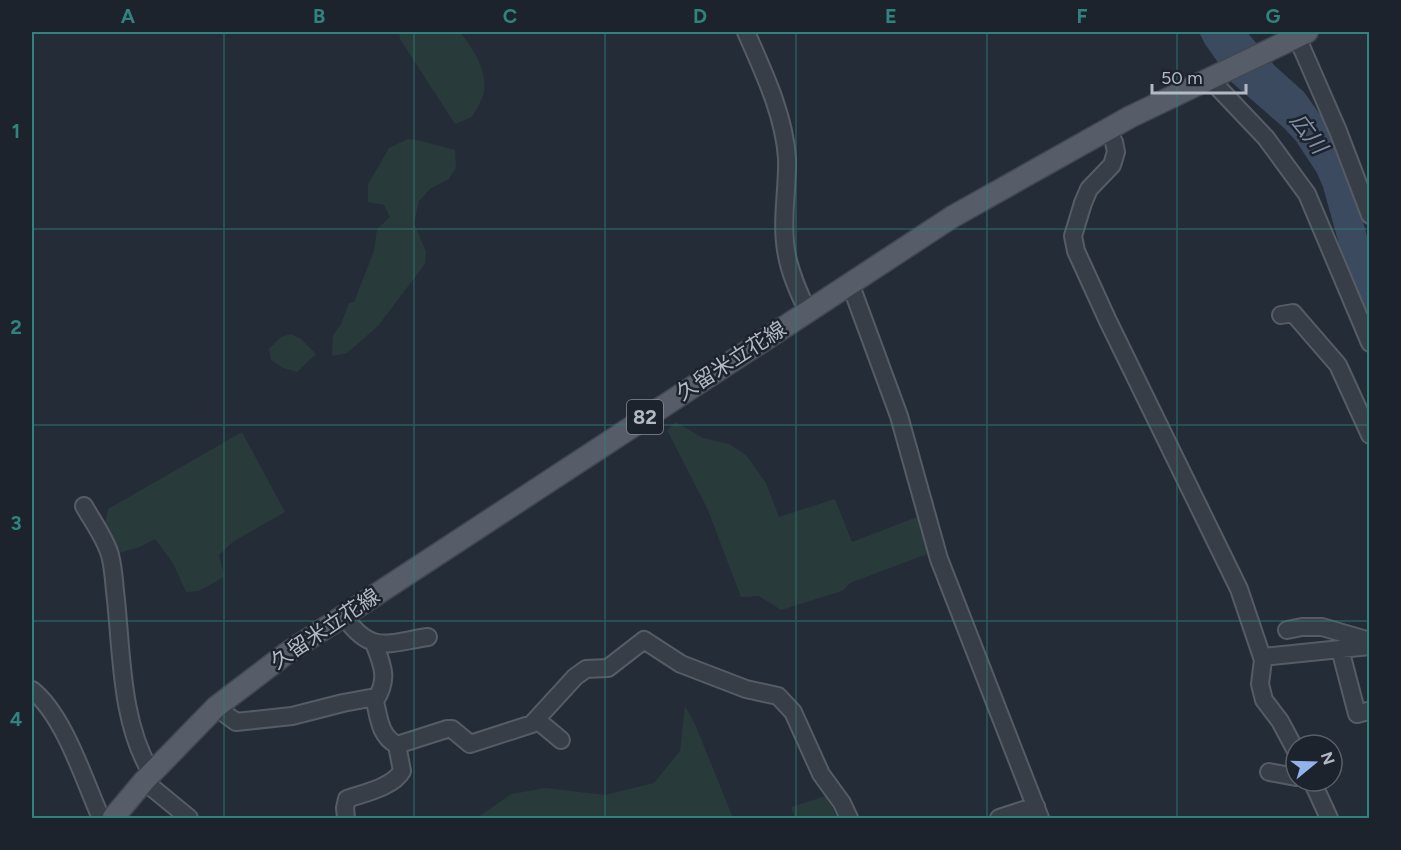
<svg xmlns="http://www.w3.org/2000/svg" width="1401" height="850" viewBox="0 0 1401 850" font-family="Figtree,'Noto Sans JP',sans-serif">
  <rect width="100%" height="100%" fill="#242c38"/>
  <!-- green -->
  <path fill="#293a3b" d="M399 32H460C473 48 487 70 484 91 483 100 476 109 472 117L455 124 400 39Z
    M408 139 421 141 455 150 456 168 449 179 430 189 419 201 414 223 426 252 425 264 378 326 347 353 332 356 333 335 341 324 349 303 354 302 374 251 377 229 390 217 384 205 368 202V184L389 148Z
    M291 334 301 339 316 354 297 372 283 368 271 360 269 349 281 337Z
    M676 422 703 438 729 444 746 455 766 483 779 517 835 499 852 542 917 517 930 553 850 583 842 591 781 610 759 596 741 597 708 510 667 430Z
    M242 432 285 512 234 541 219 555 224 577 199 591 186 592 173 563 155 539 140 547 116 554 104 528 108 509Z
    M685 706 695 724 733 818H477L511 794 546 788 605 795 654 783 680 751Z
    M826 796 838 818H795L791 807Z"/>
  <!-- water -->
  <path fill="#3c4a5f" d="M1199 32H1247L1275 66 1304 92 1331 130 1355 190 1369 244V315L1342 255 1323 187 1317 173 1296 141 1284 128 1228 79 1227 75 1205 44Z"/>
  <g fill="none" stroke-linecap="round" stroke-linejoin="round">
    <!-- minor casing -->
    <g stroke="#565c66" stroke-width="20">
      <path id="minor" d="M746 32C763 71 784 114 787 158 788 188 781 220 786 250 789 271 798 291 807 310
        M1297 37 1338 131 1370 215
        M1210 79 1266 138 1307 194 1370 343
        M1107 130 1114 142 1116 152 1112 165 1089 189 1083 203 1073 236 1076 251 1108 321 1239 589 1263 660 1260 684 1264 700 1280 721 1296 751
        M850 283 899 416 939 559 1040 818
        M1281 315 1293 313 1338 365 1370 435
        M84 506C93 522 105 538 110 555 114 570 114 585 116 600 122 657 121 724 152 774
        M344 616C371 655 387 643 428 637
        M1287 630 1302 627H1322L1370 641
        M374 643C383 666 389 679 375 701
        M1340 649 1357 714 1368 711
        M1262 657 1370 646
        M32 690C64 715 84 780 101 818
        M216 707 236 722 292 716 343 703 370 698 375 701C379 719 380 736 397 745L447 729H452L470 744 532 724 575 677 586 669 608 668 644 640 681 664 746 689 778 696 793 712 821 774 842 803 849 818
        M537 720 561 740
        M1269 772 1296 777
        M144 781 189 818
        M1312 781 1329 818
        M346 818 345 808 347 799C364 793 393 787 402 771L397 745
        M999 818 1036 806"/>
    </g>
    <!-- major casing -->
    <g stroke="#414751" stroke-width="24">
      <path id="major" d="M113 818 144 781 216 707 287 653 952 217 1130 117 1307 32"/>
    </g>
    <!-- minor -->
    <use href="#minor" stroke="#383e48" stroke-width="16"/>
    <!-- major -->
    <use href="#major" stroke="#565d68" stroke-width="21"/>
  </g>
  <!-- grid -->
  <path fill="none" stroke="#30837f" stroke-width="1.5" stroke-opacity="0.55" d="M224 32V818M414 32V818M605 32V818M796 32V818M987 32V818M1177 32V818M32 229H1370M32 425H1370M32 621H1370"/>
  <g text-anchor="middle" stroke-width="5" stroke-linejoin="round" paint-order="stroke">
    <!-- shield labels -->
    <rect fill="#1d232d" stroke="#868c97" stroke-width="1.5" x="627" y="400" width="36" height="34" rx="4.5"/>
    <g font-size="20" font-weight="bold" fill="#b3b9c4">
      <text x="645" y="424">82</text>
    </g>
    <!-- street labels -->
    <g font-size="21" fill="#b3b9c4" stroke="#1d232d">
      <text transform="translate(731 361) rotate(-33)" y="7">久留米立花線</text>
      <text transform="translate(325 629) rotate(-34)" y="7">久留米立花線</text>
    </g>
    <!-- water labels -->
    <g font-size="22" font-style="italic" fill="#7e8fa9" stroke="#1d232d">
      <text transform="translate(1309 133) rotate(53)" y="8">広川</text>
    </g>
  </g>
  <!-- border -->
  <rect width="1401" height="850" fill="none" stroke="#1d232d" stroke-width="66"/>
  <!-- north arrow -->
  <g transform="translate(1314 763) rotate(71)"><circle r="28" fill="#1d232d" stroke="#595f69" stroke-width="1.5"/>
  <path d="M0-4.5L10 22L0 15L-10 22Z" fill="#91b2ec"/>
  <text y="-9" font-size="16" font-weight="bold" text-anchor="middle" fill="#b3b9c4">N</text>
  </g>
  <!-- scale -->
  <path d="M1152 84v9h94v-9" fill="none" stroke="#b3b9c4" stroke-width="3"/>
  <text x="1161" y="84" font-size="18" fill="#b3b9c4" stroke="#1d232d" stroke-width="4.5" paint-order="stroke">50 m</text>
  <rect x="33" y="33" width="1335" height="784" fill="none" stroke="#30837f" stroke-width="2"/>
  <g font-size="20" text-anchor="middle" font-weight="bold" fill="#30837f">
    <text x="128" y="23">A</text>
    <text x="319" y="23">B</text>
    <text x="510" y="23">C</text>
    <text x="700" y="23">D</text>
    <text x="891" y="23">E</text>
    <text x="1082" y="23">F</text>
    <text x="1273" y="23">G</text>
    <text x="16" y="138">1</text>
    <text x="16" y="334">2</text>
    <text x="16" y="530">3</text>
    <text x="16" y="726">4</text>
  </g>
</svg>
